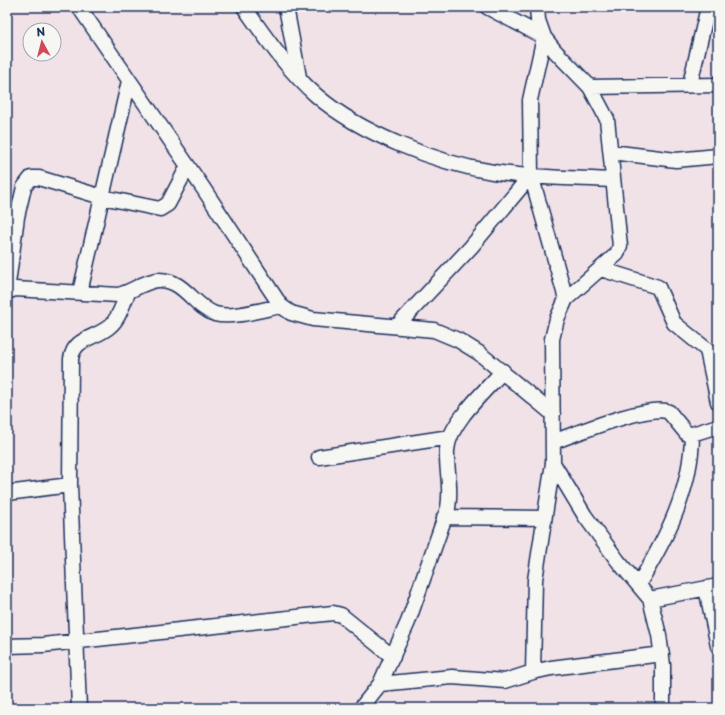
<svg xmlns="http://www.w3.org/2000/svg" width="725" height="715" viewBox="0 0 725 715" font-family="'Playpen Sans',sans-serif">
  <rect width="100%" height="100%" fill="#f1e2e8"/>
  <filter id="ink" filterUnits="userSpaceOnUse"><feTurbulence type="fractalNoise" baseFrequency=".025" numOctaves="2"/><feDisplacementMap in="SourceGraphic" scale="8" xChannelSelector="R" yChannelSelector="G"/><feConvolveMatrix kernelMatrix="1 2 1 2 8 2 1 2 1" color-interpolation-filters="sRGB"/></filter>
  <g filter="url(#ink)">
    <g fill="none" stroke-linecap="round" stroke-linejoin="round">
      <!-- street casing -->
      <g stroke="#1b2f5e" stroke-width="17">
        <path id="street" d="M79 7 203 188 281 306 291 313 313 319 434 330 458 340 479 353 553 414
          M244 7C266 38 288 71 317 96 360 133 436 163 493 172 532 178 573 178 613 180
          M286 7 299 77
          M487 7 544 37 530 100 531 175 566 299
          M690 84 708 7
          M590 87 718 85
          M611 152 676 160 718 156
          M601 269 658 287 674 323 707 350 718 402
          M7 291 17 217 24 187 31 178H39L102 197 160 209 168 204 188 166
          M7 292 15 289 118 295C132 292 144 281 158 280 184 279 193 306 215 314 232 319 264 309 281 306
          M80 292 129 81
          M397 326 471 247 531 175
          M553 442C575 434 650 403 669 412L687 434H692L718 426
          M319 457 450 437
          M553 463 585 516 618 561 650 599 659 635 663 665V708
          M7 493 70 485
          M444 517 544 518
          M638 585C666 539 692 489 692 434
          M706 588 718 646
          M650 599 718 586
          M7 646 43 645 333 613 341 615 393 657
          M533 672 535 580 553 463 552 339 557 319 566 299 617 254 620 246 607 119 590 87 555 51 544 37 538 20 537 7
          M380 684 452 677 505 681 533 672 551 668 662 654
          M79 708 70 485 71 359C74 337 96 339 110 326 119 319 123 303 128 293
          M361 708 380 684 408 622 448 508C452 486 446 471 447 450 449 423 485 391 503 371"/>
      </g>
      <!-- street -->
      <use href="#street" stroke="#f6f6f2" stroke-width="14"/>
    </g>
  </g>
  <!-- margin -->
  <rect width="725" height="715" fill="none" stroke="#f6f6f2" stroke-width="24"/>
  <rect x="12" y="12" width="701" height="691" fill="none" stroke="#1b2f5e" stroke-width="1.5" filter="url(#ink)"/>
  <!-- north arrow -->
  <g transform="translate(42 42) rotate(353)"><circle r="19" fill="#f6f6f2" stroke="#9ea6b7"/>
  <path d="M0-3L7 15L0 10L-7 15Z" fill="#d1495b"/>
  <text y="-6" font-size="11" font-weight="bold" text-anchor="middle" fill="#1b2f5e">N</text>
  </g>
</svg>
